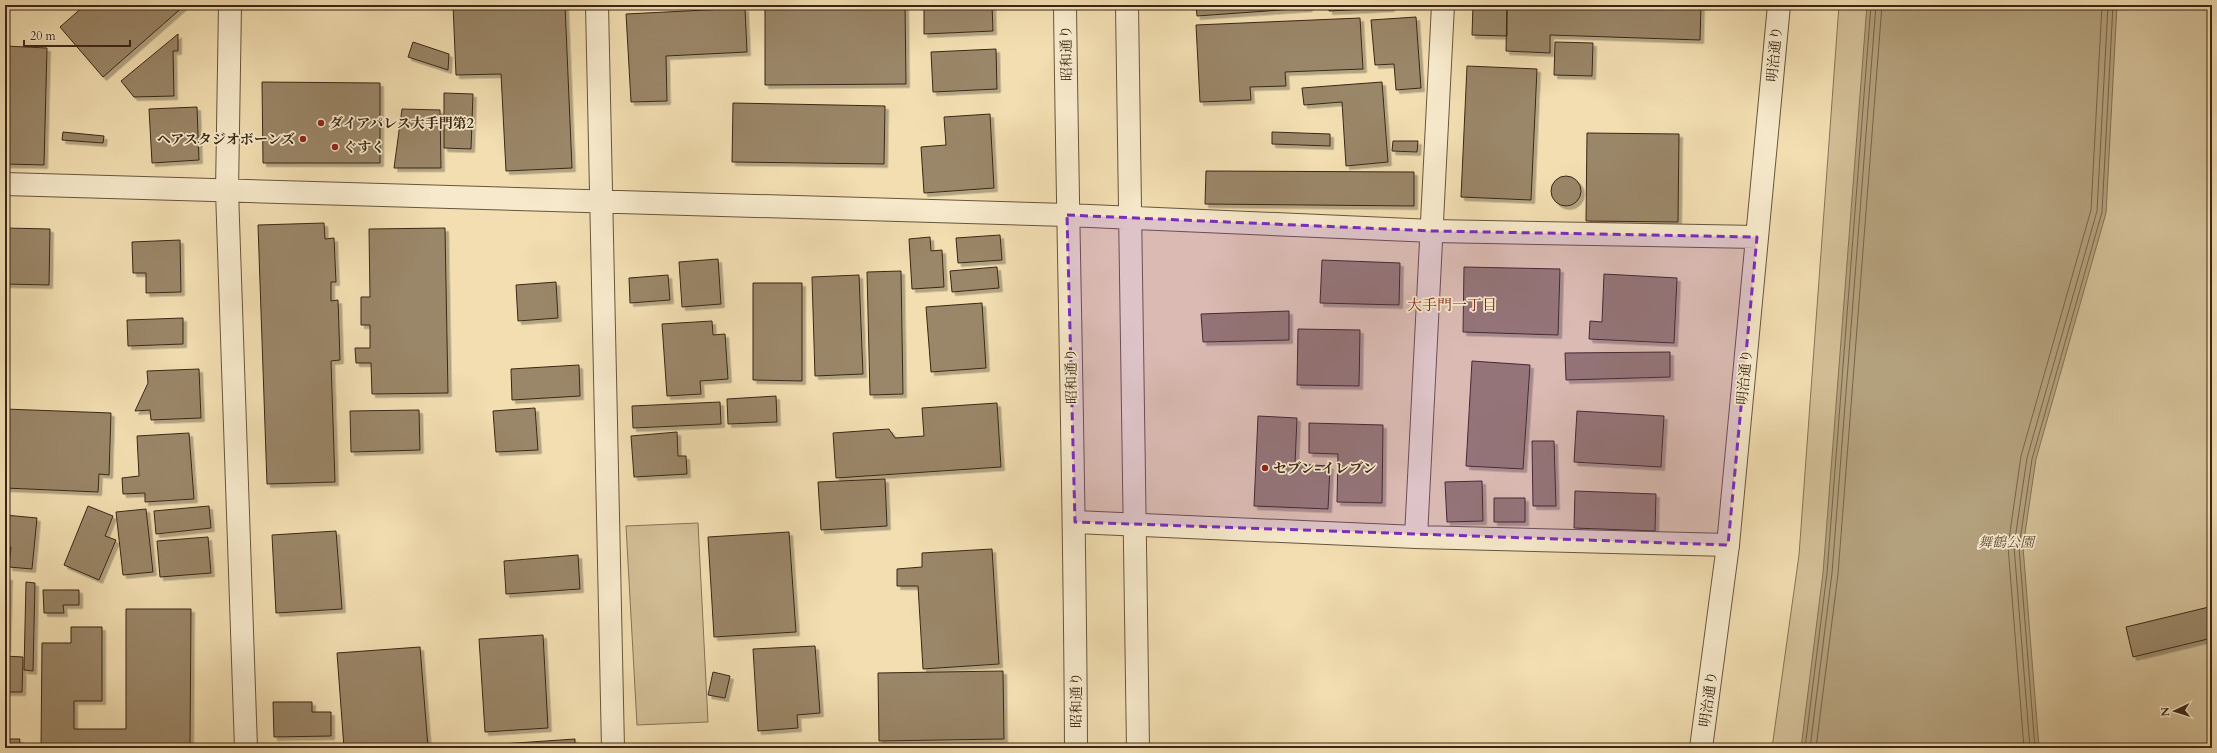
<svg xmlns="http://www.w3.org/2000/svg" width="2217" height="753" viewBox="0 0 2217 753" font-family="Cardo,'Noto Serif JP',serif">
  <defs>
    <filter id="shadow"><feDropShadow dx="3.5" dy="3.5" stdDeviation="0" flood-color="#0004"/></filter>
  </defs>
  <rect width="100%" height="100%" fill="#f2deb1"/>
  <filter id="stains"><feTurbulence type="fractalNoise" baseFrequency=".005" numOctaves="4"/><feColorMatrix values="0 0 0 0 .2 0 0 0 0 .09 0 0 0 0 .02 0 0 0 .5 -.17"/></filter>
  <radialGradient id="worn" r=".72"><stop offset=".6" stop-color="#630" stop-opacity="0"/><stop offset="1" stop-color="#630" stop-opacity=".3"/></radialGradient>
  <!-- green -->
  <path fill="#d3bf97" stroke="#867356" d="M1839 5H2212V748H1772L1799 555Z
    M698 523 708 722 637 725 626 526Z"/>
  <!-- water -->
  <path fill="#b3a07c" stroke="#837053" d="M1867 5H2117L2106 213 2036 459 2023 547 2039 748H1801L1823 573Z"/>
  <g fill="none" stroke-linecap="round" stroke-linejoin="round">
    <!-- shore -->
    <path stroke="#766449" stroke-width="1" d="M1805 748 1827 573 1871 5
      M1810 748 1832 573 1876 5
      M1816 748 1838 574 1882 5
      M2024 748 2008 546 2021 456 2091 210 2102 5
      M2030 748 2014 546 2027 458 2097 211 2108 5
      M2035 748 2019 547 2032 459 2102 212 2113 5"/>
  </g>
  <!-- building -->
  <path fill="#9a8667" stroke="#3a2716" filter="url(#shadow)" d="M85 5H185L103 77 60 27Z
    M453 5H565L572 168 506 171 501 74 456 75Z
    M765 5H905L906 84 765 85Z
    M924 5H992L993 31 924 34Z
    M1196 5H1309V8L1197 16Z
    M1329 5H1391V8L1329 11Z
    M1473 5H1507V36L1472 35Z
    M1507 5H1701L1700 40 1550 35V53L1506 51Z
    M745 8 747 52 666 56 667 101 631 102 626 14Z
    M1416 17 1421 88 1396 90 1394 64 1375 65 1371 20Z
    M1360 18 1363 69 1285 72 1286 86 1250 87 1251 100 1200 102 1196 25Z
    M178 34V51H173L174 96 134 97 121 81Z
    M413 42 449 54 448 70 408 57Z
    M1555 42 1593 43 1592 76 1554 75Z
    M5 46 47 48 44 165 5 164Z
    M996 49 997 89 933 92 931 52Z
    M1467 66 1537 69 1531 200 1461 197Z
    M262 82 380 83V163H263Z
    M1382 82 1388 162 1346 166 1342 102 1304 105 1302 88Z
    M444 93 473 94 471 149 444 148Z
    M733 103 885 106 884 164 732 162Z
    M197 107 199 160 152 163 149 109Z
    M402 109 440 110 441 168H394Z
    M990 114 994 188 924 193 921 147 946 145 944 117Z
    M63 132 104 136 103 143 62 140Z
    M1272 132 1330 134V146L1272 144Z
    M1587 133 1679 134 1678 222 1586 221Z
    M1393 141H1418L1417 152 1392 151Z
    M1206 171 1414 172V206L1205 204Z
    M1551 191a15 15 0 1 1 30 0a15 15 0 1 1-30 0Z
    M324 223 325 239 334 238 336 282H331V301L338 300 340 360 331 361 335 482 267 484 258 225Z
    M5 228 50 229 49 285 5 284Z
    M445 228 448 393 372 394 371 363H356L355 348H370V325H361V297H370L369 229Z
    M1000 235 1002 260 958 263 956 238Z
    M930 237 931 251 942 250 944 287 912 289 909 239Z
    M180 240 181 292 146 293V273H133L132 242Z
    M718 259 721 304 682 307 679 262Z
    M1322 260 1400 263 1399 305 1320 303Z
    M997 267 999 288 952 292 950 271Z
    M1464 267 1560 269 1558 335 1463 332Z
    M901 271 903 394 870 395 867 272Z
    M1604 274 1677 278 1674 343 1589 339 1590 321 1602 322Z
    M668 275 670 300 630 303 629 278Z
    M859 275 863 374 815 376 812 277Z
    M556 282 558 318 518 321 516 285Z
    M753 283H802V381L753 380Z
    M982 303 986 368 931 372 926 307Z
    M1289 311V340L1203 342 1201 314Z
    M183 318V344L128 346 127 320Z
    M712 321 713 335 725 334 728 379 700 381 701 394 667 396 662 324Z
    M1298 329 1360 330 1359 386 1297 385Z
    M1670 352V377L1566 380 1565 353Z
    M1472 361 1530 365 1523 469 1466 466Z
    M579 365 580 396 512 400 511 369Z
    M199 369 201 418 151 420 150 410 135 411 148 383 147 371Z
    M776 396 777 422 728 424 727 399Z
    M720 402 721 424 633 428 632 406Z
    M997 403 1001 467 836 478 833 433 889 429 895 438 924 436 922 408Z
    M535 408 538 450 496 452 493 411Z
    M5 409 111 413 109 475 99 474 98 492 5 488Z
    M419 410 420 450 351 452 350 411Z
    M1577 411 1664 416 1661 467 1574 462Z
    M1258 416 1297 418 1295 464 1330 466 1328 509 1254 506Z
    M1309 423 1383 425 1382 503 1337 502 1338 454 1309 453Z
    M677 432 678 456H686L687 474 634 477 631 436Z
    M189 433 194 499 145 502V493L123 494 122 478 139 476 137 436Z
    M1532 441H1554L1556 506H1533Z
    M885 479 887 526 821 530 818 482Z
    M1482 481 1483 521 1447 522 1445 482Z
    M1575 491 1656 494 1655 531 1574 528Z
    M1494 498H1525V522H1494Z
    M88 506 113 516 105 536 116 540 99 580 64 565Z
    M209 506 211 528 156 534 154 511Z
    M146 509 153 572 123 575 116 512Z
    M5 515 37 518 32 569 9 567 11 547H5Z
    M336 531 342 609 276 613 272 535Z
    M789 532 796 632 714 637 708 537Z
    M208 537 211 573 160 577 157 541Z
    M992 549 999 664 923 669 918 586H897V569L922 567V553Z
    M578 555 580 589 506 594 504 561Z
    M5 577H9L7 649H5Z
    M26 582 35 583 33 671 24 670Z
    M43 590H79V605H63L64 613H44Z
    M2209 607 2212 620V638L2133 657 2126 627Z
    M126 609H191L190 748H41L42 643H71V627H102V701H74V729H126Z
    M543 635 548 728 485 732 479 639Z
    M815 646 820 713 797 715 798 728 758 731 753 649Z
    M420 647 428 747 344 748 337 653Z
    M5 656 23 657 22 692H5Z
    M1003 671 1004 739 879 741 878 673Z
    M713 672 730 676 725 698 708 695Z
    M273 702H312V712H331V736L274 737Z
    M5 739H20L19 748H5Z
    M575 739V748H472V746Z
    M664 746V748H636V747Z"/>
  <g fill="none" stroke-linecap="round" stroke-linejoin="round">
    <!-- minor casing -->
    <g stroke="#68553d" stroke-width="24">
      <path id="minor" d="M1075 522 1416 537 1728 545
        M1416 537 1443 5"/>
    </g>
    <!-- tertiary casing -->
    <g stroke="#68553d" stroke-width="24">
      <path id="tertiary" d="M230 5 227 191 246 748
        M597 5 613 748
        M1065 5C1068 253 1075 500 1076 748
        M1127 5 1138 748
        M5 184 1067 215 1433 231 1757 237
        M1701 748 1728 545 1779 5"/>
    </g>
    <!-- minor -->
    <use href="#minor" stroke="#f7eacc" stroke-width="22"/>
    <!-- tertiary -->
    <use href="#tertiary" stroke="#f7eacc" stroke-width="22"/>
  </g>
  <!-- marked area -->
  <path fill="#7b2cbf" fill-opacity="0.2" stroke="#7b2cbf" stroke-width="3" stroke-dasharray="8 5" stroke-linejoin="round" d="M1067 215 1433 231 1757 237 1728 545 1075 522Z"/>
  <!-- markers -->
  <g fill="#8f2418" stroke="#f7eacc" stroke-width="1.5">
    <circle cx="321" cy="123" r="4"/>
    <circle cx="303" cy="139" r="4"/>
    <circle cx="335" cy="147" r="4"/>
    <circle cx="1265" cy="468" r="4"/>
  </g>
  <g text-anchor="middle" stroke-width="3.5" stroke-linejoin="round" paint-order="stroke">
    <!-- street labels -->
    <g font-size="14" fill="#3a2716" stroke="#f7eacc">
      <text transform="translate(1066 53) rotate(-91)" y="5">昭和通り</text>
      <text transform="translate(1774 54) rotate(-85)" y="5">明治通り</text>
      <text transform="translate(1071 376) rotate(-91)" y="5">昭和通り</text>
      <text transform="translate(1744 377) rotate(-85)" y="5">明治通り</text>
      <text transform="translate(1708 699) rotate(-82)" y="5">明治通り</text>
      <text transform="translate(1076 700) rotate(-90)" y="5">昭和通り</text>
    </g>
    <!-- poi labels -->
    <g font-size="14" font-weight="bold" fill="#3a2716" stroke="#f7eacc" text-anchor="start">
      <text x="329" y="128">ダイアパレス大手門第2</text>
      <text x="295" y="144" text-anchor="end">ヘアスタジオボーンズ</text>
      <text x="343" y="152">ぐすく</text>
      <text x="1273" y="473">セブン-イレブン</text>
    </g>
    <!-- park labels -->
    <g font-size="14" font-style="italic" fill="#604d36" stroke="#f7eacc">
      <text x="2006" y="547">舞鶴公園</text>
    </g>
    <!-- neighbourhood labels -->
    <g font-size="15" fill="#7a1f14" stroke="#f7eacc">
      <text x="1452" y="310">大手門一丁目</text>
    </g>
  </g>
  <!-- margin -->
  <rect width="2217" height="753" fill="none" stroke="#f2deb1" stroke-width="20"/>
  <rect x="6" y="6" width="2205" height="741" fill="none" stroke="#3a2716" stroke-width="2"/>
  <rect x="10" y="10" width="2197" height="733" fill="none" stroke="#3a2716"/>
  <!-- north arrow -->
  <g transform="translate(2175 711) rotate(266)" stroke="#f7eacc" stroke-width="3" paint-order="stroke">
  <path d="M0-3L7 15L0 10L-7 15Z" fill="#3a2716"/>
  <text y="-6" font-size="11" font-weight="bold" text-anchor="middle" fill="#3a2716">N</text>
  </g>
  <!-- scale -->
  <path d="M24 40v6h106v-6" fill="none" stroke="#3a2716" stroke-width="2"/>
  <text x="30" y="40" font-size="12" fill="#3a2716" stroke="#f7eacc" stroke-width="3" paint-order="stroke">20 m</text>
  <rect width="100%" height="100%" filter="url(#stains)"/>
  <rect width="100%" height="100%" fill="url(#worn)"/>
</svg>
